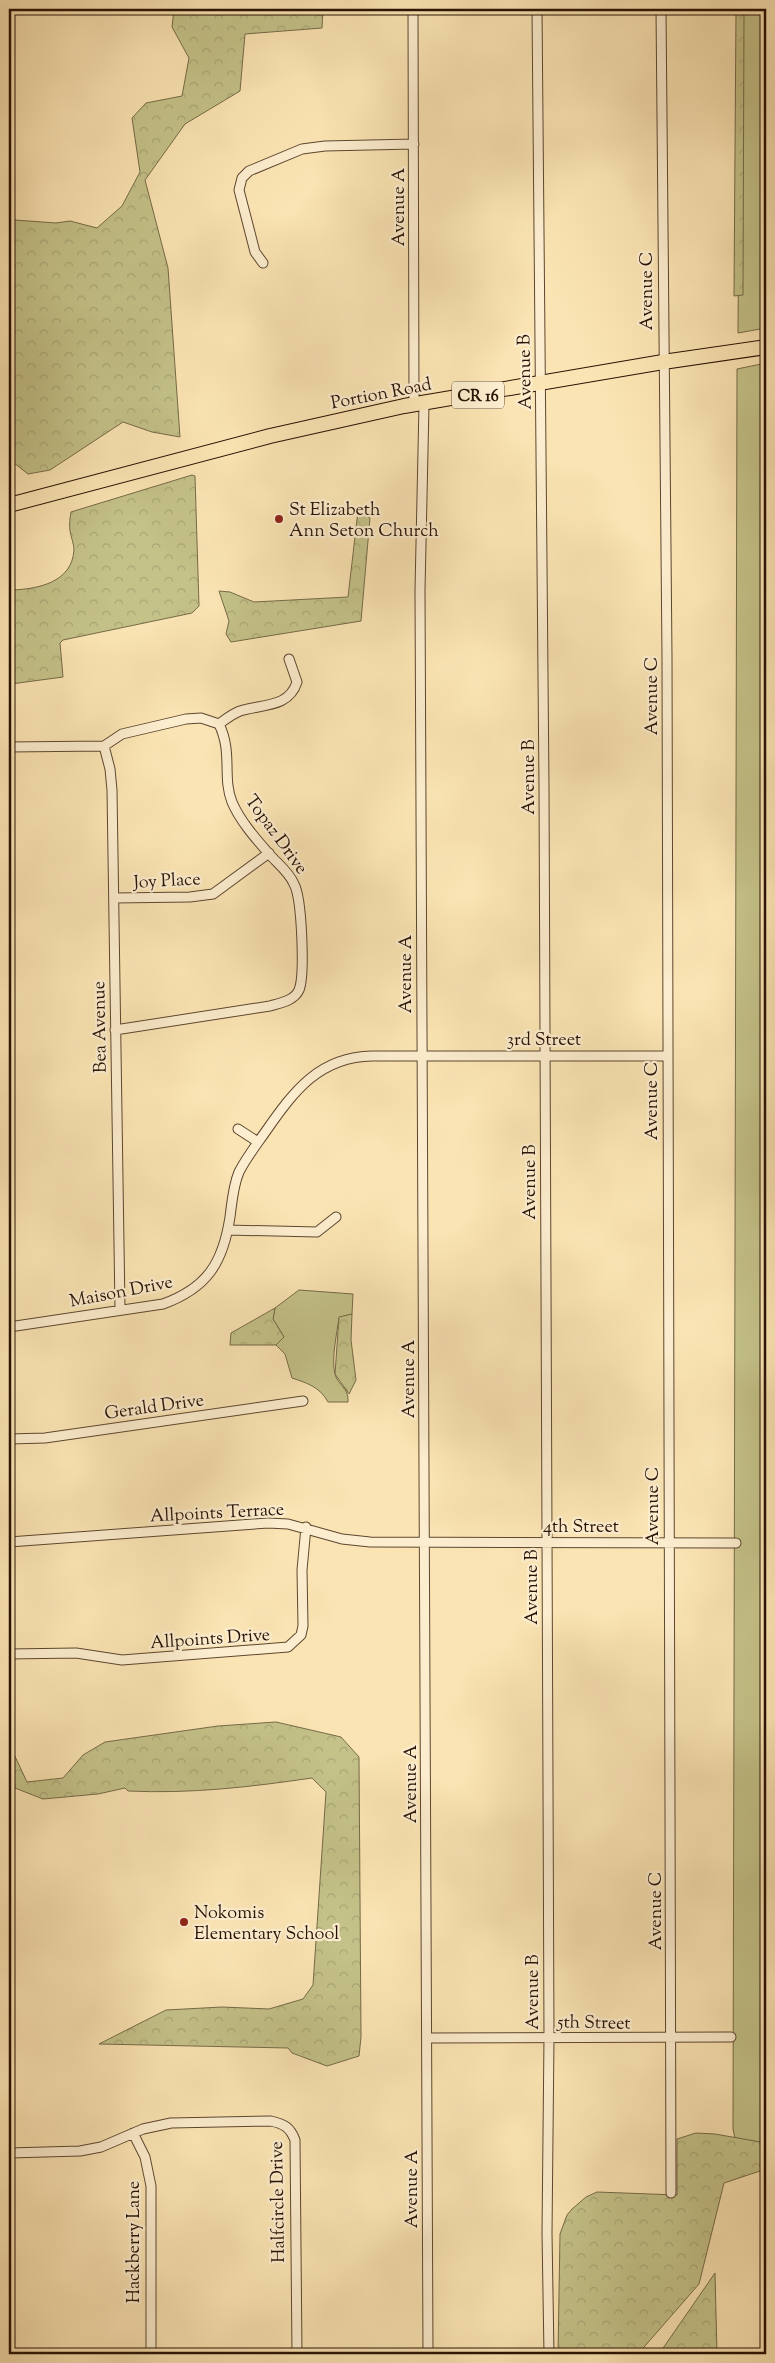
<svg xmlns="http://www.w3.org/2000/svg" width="775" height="2363" viewBox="0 0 775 2363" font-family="'Sorts Mill Goudy',serif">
  <defs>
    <pattern id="forest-crowns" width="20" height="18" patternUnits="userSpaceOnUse" patternTransform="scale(1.25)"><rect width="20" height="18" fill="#c4c289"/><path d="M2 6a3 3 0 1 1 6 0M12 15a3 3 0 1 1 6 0" fill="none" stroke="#a8a675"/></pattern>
  </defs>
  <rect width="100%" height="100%" fill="#fbe4b3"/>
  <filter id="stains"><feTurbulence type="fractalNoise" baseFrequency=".004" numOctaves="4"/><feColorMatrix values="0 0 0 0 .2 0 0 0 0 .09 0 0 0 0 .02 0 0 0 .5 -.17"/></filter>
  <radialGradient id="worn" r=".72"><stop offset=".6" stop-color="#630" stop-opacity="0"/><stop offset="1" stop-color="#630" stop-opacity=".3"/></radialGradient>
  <!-- grass -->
  <path fill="#c4c289" stroke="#766a47" d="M740 9H766V328L738 333Z
    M766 363V2143H736L733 2129 737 369Z
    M299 1290 353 1294 352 1314 339 1318C337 1332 331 1360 335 1374 338 1386 349 1387 348 1402H328C320 1387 307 1383 292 1378L285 1354 276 1345 284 1337 273 1319 275 1308Z"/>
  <!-- forest -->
  <path fill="url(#forest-crowns)" stroke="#766a47" d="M174 9H323L322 28 245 34 240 91 185 124 145 180 168 268 180 437 152 432 123 422 50 470 28 474 9 459V214L15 220 56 223 70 221 97 228 122 206 140 172 132 118 146 103 182 96 189 58 172 27Z
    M736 9H744L743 295 734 296Z
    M192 475 195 476 199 606 192 613 63 640 60 643 63 677 11 684 9 682V598L12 590C37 589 72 583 74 550 74 544 71 537 70 531 69 525 70 518 71 512Z
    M358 511 370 518 361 621 231 642 226 634 229 621 219 591 230 592 254 602 348 597Z
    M275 1308 273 1319 284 1337 276 1345H230L231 1333Z
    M352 1314 351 1340 356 1380 349 1394 335 1374 339 1317Z
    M276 1722 341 1737 359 1757 361 2037 359 2056 327 2066 292 2053 288 2048 99 2044 166 2010 222 2007 269 2009 303 1999 313 1985 326 1792 312 1778C250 1787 191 1794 128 1791L125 1788 98 1794 43 1799 15 1788 12 1750 27 1782 63 1778 83 1755 105 1742 218 1726Z
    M696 2133 715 2134 766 2143V2169L724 2183 699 2284 638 2354H558L560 2234 567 2215 572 2209 586 2197 597 2192 677 2195V2139Z
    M715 2273 717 2354H659Z"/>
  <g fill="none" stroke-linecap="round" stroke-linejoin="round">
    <!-- minor casing -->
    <g stroke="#5d4630" stroke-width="11">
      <path id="minor" d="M413 9 414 405
        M537 9 544 786 549 2037 547 2233 549 2354
        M661 9 667 657 671 2193
        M263 263 255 252 239 190 242 178 249 171 302 149 325 146 414 144
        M424 404 420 590 428 2354
        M219 724C226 719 232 714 240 711 262 704 289 708 297 682L289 659
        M104 746 110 769 112 790 120 1309
        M9 747 104 746 122 734 186 719 201 718 219 724C233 753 222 777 232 802 240 821 256 839 270 855 278 864 289 872 294 884 302 898 305 975 299 990 294 1001 280 1003 270 1006L115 1030
        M114 898 190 897 213 894 269 853
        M238 1129 258 1142
        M228 1230 317 1232 336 1217
        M9 1327 163 1304C207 1288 223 1263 230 1217 232 1202 233 1186 239 1172 246 1158 257 1144 266 1131 294 1091 319 1057 372 1056H667
        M9 1439 45 1438 303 1401
        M9 1542 268 1523 288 1524 342 1539 370 1542 736 1543
        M9 1654 76 1653 122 1660 288 1647 301 1635 303 1626 302 1570 306 1527
        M427 2038 731 2037
        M133 2133 145 2157 151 2186V2354
        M9 2153 80 2151 101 2147 143 2129 171 2123 271 2121C284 2124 290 2127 295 2140L297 2354"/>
    </g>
    <!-- primary casing -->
    <g stroke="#281205" stroke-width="16">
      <path id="primary" d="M9 505 270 436 404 406 663 362 766 347"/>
    </g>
    <!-- minor -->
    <use href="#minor" stroke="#fcedce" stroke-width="9"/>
    <!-- primary -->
    <use href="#primary" stroke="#fbe4b3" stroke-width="14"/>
  </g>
  <!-- markers -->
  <g fill="#8f2418" stroke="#fcedce" stroke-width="2">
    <circle cx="279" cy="519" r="5"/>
    <circle cx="184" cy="1922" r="5"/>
  </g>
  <g text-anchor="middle" stroke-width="4.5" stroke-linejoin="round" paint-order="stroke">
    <!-- shield labels -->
    <rect fill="#fcedce" stroke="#685441" stroke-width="1" x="452" y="381.5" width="52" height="27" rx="4"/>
    <g font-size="16" font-weight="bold" fill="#281205">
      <text x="478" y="401">CR 16</text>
    </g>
    <!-- street labels -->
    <g font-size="18" fill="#281205" stroke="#fcedce">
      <text transform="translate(398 207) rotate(-90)" y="6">Avenue A</text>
      <text transform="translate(646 291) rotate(-90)" y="6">Avenue C</text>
      <text transform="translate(524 372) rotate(-91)" y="6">Avenue B</text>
      <text transform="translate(381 393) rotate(-11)" y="6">Portion Road</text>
      <text transform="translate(651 696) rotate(-90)" y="6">Avenue C</text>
      <text transform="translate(528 777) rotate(-90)" y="6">Avenue B</text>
      <text transform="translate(277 834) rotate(54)" y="6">Topaz Drive</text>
      <text transform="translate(167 880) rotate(-3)" y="6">Joy Place</text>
      <text transform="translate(405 974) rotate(-90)" y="6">Avenue A</text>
      <text transform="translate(99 1027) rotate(-91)" y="6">Bea Avenue</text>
      <text x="544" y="1045">3rd Street</text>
      <text transform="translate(651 1101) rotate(-90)" y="6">Avenue C</text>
      <text transform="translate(529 1182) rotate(-90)" y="6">Avenue B</text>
      <text transform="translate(121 1291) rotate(-11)" y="6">Maison Drive</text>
      <text transform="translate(408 1379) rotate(-90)" y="6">Avenue A</text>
      <text transform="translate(154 1406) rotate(-8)" y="6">Gerald Drive</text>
      <text transform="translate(652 1506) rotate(-90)" y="6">Avenue C</text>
      <text transform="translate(217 1512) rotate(-3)" y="6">Allpoints Terrace</text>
      <text x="581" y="1532">4th Street</text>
      <text transform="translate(531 1587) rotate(-90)" y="6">Avenue B</text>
      <text transform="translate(210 1638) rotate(-4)" y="6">Allpoints Drive</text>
      <text transform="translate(410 1784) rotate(-90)" y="6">Avenue A</text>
      <text transform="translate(655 1911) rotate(-90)" y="6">Avenue C</text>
      <text transform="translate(532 1992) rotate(-90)" y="6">Avenue B</text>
      <text transform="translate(594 2022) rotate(1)" y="6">5th Street</text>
      <text transform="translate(411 2189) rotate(-90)" y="6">Avenue A</text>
      <text transform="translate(277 2202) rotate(-91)" y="6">Halfcircle Drive</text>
      <text transform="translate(133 2242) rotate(-90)" y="6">Hackberry Lane</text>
    </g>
    <!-- poi labels -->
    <g font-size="18" fill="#281205" stroke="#fcedce" text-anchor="start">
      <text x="289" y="515">St Elizabeth<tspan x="289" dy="21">Ann Seton Church</tspan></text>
      <text x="194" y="1918">Nokomis<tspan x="194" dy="21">Elementary School</tspan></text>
    </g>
  </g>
  <!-- margin -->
  <rect width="775" height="2363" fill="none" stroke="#fbe4b3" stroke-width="30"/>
  <rect x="10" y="10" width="755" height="2343" fill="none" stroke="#281205" stroke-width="2.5"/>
  <rect x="15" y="15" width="745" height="2333" fill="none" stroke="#281205"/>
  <rect width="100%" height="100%" filter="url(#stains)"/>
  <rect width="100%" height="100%" fill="url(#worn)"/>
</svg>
